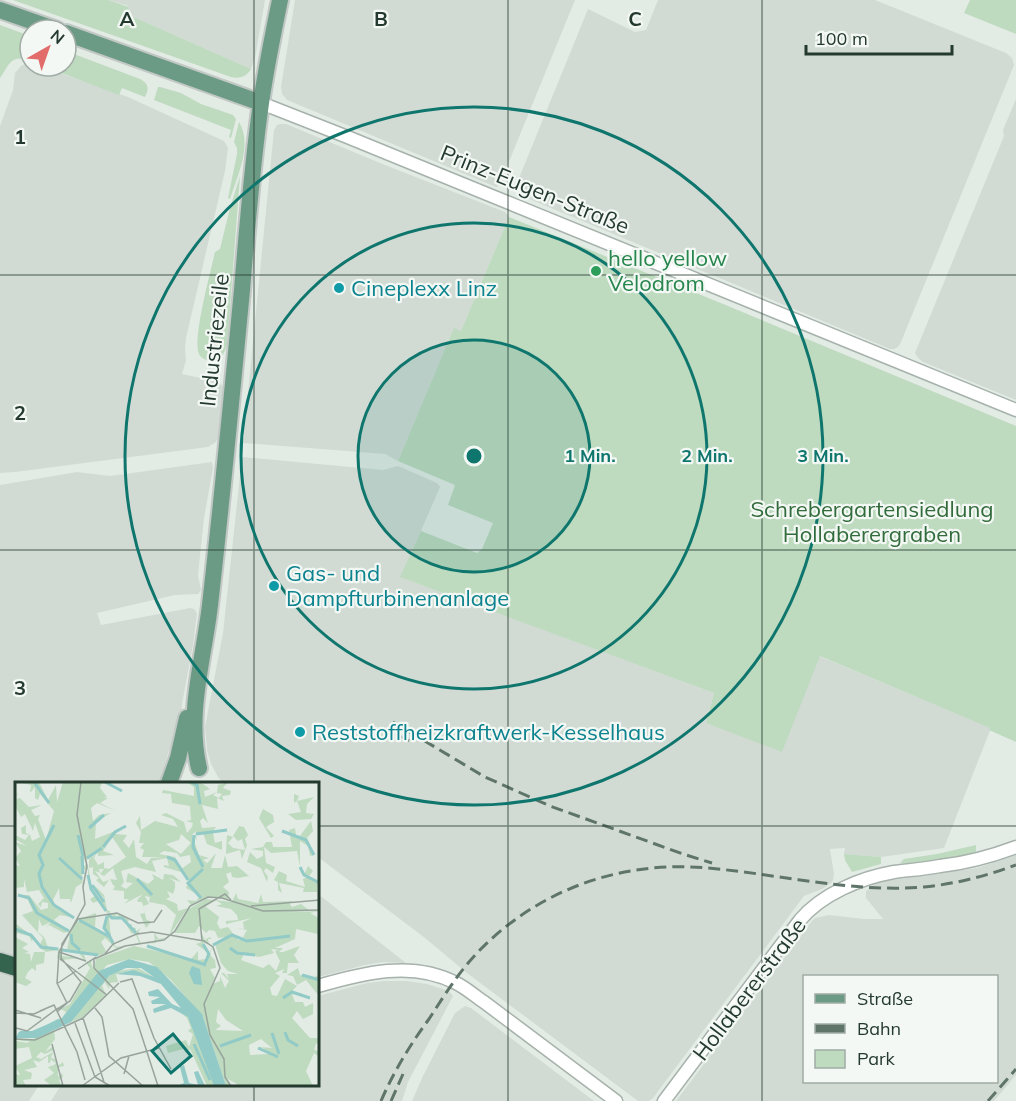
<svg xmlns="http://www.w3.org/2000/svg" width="1016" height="1101" viewBox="0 0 1016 1101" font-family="Mulish,sans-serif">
  <rect width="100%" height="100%" fill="#e3ebe5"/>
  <!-- built -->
  <path fill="#d1dbd4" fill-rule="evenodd" d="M108 0H265L255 58 251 69 127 14 129 6Z
    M295 0H575L499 186 496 187 287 100 282 94 281 87Z
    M658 0H875L1006 53 1012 58 1014 65 901 342 898 347 894 349H890L522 196 518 193 516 187 517 183 588 9 635 32 646 30Z
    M28 62 30 63V66H40L128 97 224 141 226 144 228 148 225 171 186 338 185 349 186 360 182 374 219 382 223 387 218 437 216 442 208 447 15 472 0 473V126L13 90 15 73 21 66Z
    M1016 99V400L923 362 918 358 915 353 1004 136 1003 130Z
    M280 124H286L385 165 505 212 509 217 461 331 454 329 398 461 385 454 243 443 274 130 277 125Z
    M242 457 383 470 398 466 437 483 440 487 401 577 714 693 706 723 782 751 819 656 991 728 944 848 881 857 844 854 845 848 830 849 834 874 833 880 831 883 822 889 804 896 653 1098 649 1101H638L467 973 425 938 318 857V783H223L218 777 211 764 207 750 205 727 223 633Z
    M212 462 213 468 204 518 198 575 201 590 198 594 175 595 97 613 101 625 190 608 194 609 197 613 193 645 182 704 181 719 171 749 169 750 160 783H16V958L0 953V485L77 472 110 476Z
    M1016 855V1075L994 1101H676L812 921 815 918 829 915 864 919H883L866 898V892L871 886 886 881 977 868ZM996 976V1082H804V976Z
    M318 894 406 963 383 962 365 965 318 977Z
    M0 971 16 977V1084L39 1085 29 1101H0Z
    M384 981H407L427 984 449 991 453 996 408 1082 402 1101H51L61 1085 318 1084V996L367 983Z
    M465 1006 471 1008 594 1101H412L423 1076 455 1013Z"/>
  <!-- green -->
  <path fill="#bedabf" d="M13 0H108L129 7 127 14 251 69C246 77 240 79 231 77Z
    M970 0H1016V34L964 13Z
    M0 25 30 36V61C11 53 9 65 0 78Z
    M66 51 140 79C149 84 149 88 145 97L122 88 119 95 43 66H66Z
    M158 87H160L181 93 201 104 233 115 236 119 231 138 229 137 231 130 154 100Z
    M239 122C253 145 237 176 230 199L228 198 237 154V148L234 142Z
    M240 176 227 346C224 353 222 358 215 360 209 361 202 360 199 354 192 340 211 270 215 252L220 249 230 208Z
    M509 217 728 306 1016 426V742L989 730 990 728 820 656 782 752 706 723 714 693 400 577 421 531 477 553 482 549 493 523 448 505 455 485 398 461 454 328 461 331Z
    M976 845V852C951 859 926 863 900 863L904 859 937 854Z
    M844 854 881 857V864L852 872 845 860Z"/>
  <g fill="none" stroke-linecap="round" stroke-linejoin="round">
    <!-- minor casing -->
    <g stroke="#a6b2ab" stroke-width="15">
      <path id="minor" d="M261 103 345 136 1016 410
        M318 986C363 973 412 960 456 983 466 988 475 996 484 1002L616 1101
        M664 1101 800 920C822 894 860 878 894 872 909 870 924 869 940 866 966 863 992 856 1016 847"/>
    </g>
    <!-- major casing -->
    <g stroke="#c2c8c5" stroke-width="20">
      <path id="major" d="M0 10 57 30
        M66 33 261 103
        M199 768C186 714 204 658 210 605 222 500 232 395 242 290 247 228 252 165 261 103 266 69 273 34 280 0
        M169 783 178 758 187 718"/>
    </g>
    <!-- highway casing -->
    <g stroke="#c2c8c5" stroke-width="21">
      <path id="highway" d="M0 962 16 967"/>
    </g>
    <!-- minor -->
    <use href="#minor" stroke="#fff" stroke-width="12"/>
    <!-- major -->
    <use href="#major" stroke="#6c9b85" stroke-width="16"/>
    <!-- highway -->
    <use href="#highway" stroke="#34634e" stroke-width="18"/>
    <!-- rail -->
    <path stroke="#5f756a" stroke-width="3" stroke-dasharray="12 6" stroke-linecap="butt" d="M393 722 485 777 550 806 683 854 712 863
      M382 728 414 743
      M381 1101C394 1071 410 1045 429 1019 444 996 458 973 477 953 537 890 621 860 707 868 779 874 851 893 924 887 955 884 986 876 1016 865
      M391 1101 403 1074
      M988 1101 1016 1069"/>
  </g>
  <!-- grid -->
  <path fill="none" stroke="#243a2f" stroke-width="1.5" stroke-opacity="0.55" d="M254 0V783M508 0V1101M762 0V1101M0 275H1016M0 550H1016M0 826H16M318 826H1016M254 1084V1101"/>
  <!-- distance rings -->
  <circle cx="474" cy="456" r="116" fill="#0f766e" fill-opacity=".12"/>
  <g fill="none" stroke="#0f766e" stroke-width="3">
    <circle cx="474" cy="456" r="116"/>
    <circle cx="474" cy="456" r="233"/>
    <circle cx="474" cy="456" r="349"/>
  </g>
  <!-- markers -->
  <circle fill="#2e9e5b" stroke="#f3f8f4" stroke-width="2" cx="596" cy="271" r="6"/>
  <g fill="#0f9aa8" stroke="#f3f8f4" stroke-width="2">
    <circle cx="339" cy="288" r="6"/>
    <circle cx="274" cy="586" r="6"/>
    <circle cx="300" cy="732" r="6"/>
  </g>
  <g text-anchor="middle" stroke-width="4.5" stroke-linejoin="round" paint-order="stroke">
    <!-- street labels -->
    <g font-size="22" fill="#243a2f" stroke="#f3f8f4">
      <text transform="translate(535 189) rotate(22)" y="8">Prinz-Eugen-Straße</text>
      <text transform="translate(214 340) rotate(-84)" y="8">Industriezeile</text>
      <text transform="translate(749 989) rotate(-53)" y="8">Hollabererstraße</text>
    </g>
    <!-- leisure labels -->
    <g font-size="22" fill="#27864d" stroke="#f3f8f4" text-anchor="start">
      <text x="608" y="266">hello yellow<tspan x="608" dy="25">Velodrom</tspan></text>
    </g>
    <!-- culture labels -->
    <g font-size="22" fill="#0d838f" stroke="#f3f8f4" text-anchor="start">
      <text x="351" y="296">Cineplexx Linz</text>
      <text x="286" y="581">Gas- und<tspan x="286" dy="25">Dampfturbinenanlage</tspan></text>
      <text x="312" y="740">Reststoffheizkraftwerk-Kesselhaus</text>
    </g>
    <!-- park labels -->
    <g font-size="22" fill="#336c3c" stroke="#f3f8f4">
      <text x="872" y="517">Schrebergartensiedlung<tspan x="872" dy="25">Hollaberergraben</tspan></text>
    </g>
  </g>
  <!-- overview -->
  <g transform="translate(15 782)">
    <rect width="304" height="304" fill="#e3ebe5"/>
    <path d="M3 0H24L33 18 41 3 42 20 48 0H87L85 6 92 15 88 16H93L85 21 101 29 82 21 76 26 78 39 84 33 96 31 81 39 80 57 108 46 100 52 112 53 108 59 114 66 119 57 121 75 132 82 136 76 150 75H127L129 68 125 66 129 61H124L126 50 121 41 125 34 126 48 140 39 163 45 158 37 146 33 151 31 169 40 172 51 177 45 178 41 171 39 176 38 175 24 157 21 156 12 147 11 148 8 179 14V5L171 0H185L195 7 189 9 190 15 202 10 198 13 204 16 207 12 202 11 203 3 213 0 208 6 216 9 215 13 207 14 209 19 202 16 203 27 187 23 193 41 188 36 185 39 187 46 201 45 198 49 204 50 213 47 211 49 198 51 200 61 207 59V68L192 62 188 51 181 53 182 58 180 55 181 49 177 53 184 73 194 76 188 78 192 81 188 86 201 71 196 86H207L210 73 213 85 222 84 234 94 223 96 217 95 216 90 211 92 214 100 208 105 214 110 213 117 196 115 181 120 171 129 154 154 161 133 150 123 134 120 135 115 130 114 134 122 128 124 131 136V137L136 140 131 146 125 132 130 131 127 120H123L122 118 128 112 109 122 114 117H109V109L98 108 100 104 98 103 95 97 102 98 98 86 89 94 85 92 89 87H84L85 91 80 89 88 100 94 98 89 105 81 98 84 96 78 92V85L74 86V77L81 73 79 76 83 83 89 80V86L94 87 111 75 97 55 88 69 99 73 83 74V71L71 78 74 89 76 106 86 118 89 116 80 107 79 103 89 113 92 128 96 130 92 131 85 118 78 121 75 117 80 114 76 107 73 98V88L68 87 71 81 66 73 68 108 67 101 61 105 56 121 55 117H45L44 106 38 118 39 123 60 136 45 133 39 138 54 149 49 151 34 143 30 146 36 140 27 144 24 137 23 150 29 155 33 165 52 168 55 151 48 160 61 140 68 139 64 137 81 131 80 145 94 155 89 145 92 132 99 131 102 132 99 136 105 132 114 138 111 141 118 143 114 145 121 146 120 150 126 146 122 152 126 162 140 160 139 151 144 157 152 155 147 158H144L142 157 141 161 113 163 95 170 101 166 90 156 86 160 91 169 89 174 69 172 71 180 78 177 76 181 79 188 81 177 119 164 176 177 183 169V178L191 177 192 170 181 162 187 160V152L190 158 194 155 197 157H193L194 162 188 161 194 171 200 161 211 155 203 156 200 149 194 148 191 151 184 144 180 151H159L174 127 191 117 217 120 221 111 223 117 243 121 246 112 248 120 279 119 274 121 277 125 286 122 295 129 265 131 304 129 295 131 304 136 303 152 281 147 280 157 260 166H268L264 170H268L285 164 279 173 284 181H273L272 191H267L269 187 260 191 265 194 255 206 257 213 262 214 270 197 282 204 276 210 285 211 295 216 277 212 280 220H288L290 225 298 221V232L288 237 282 229 277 236 295 256H304V263L301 261 299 268 304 269V275L299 271 291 289 298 304H219L222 302 211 296 216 304H211L188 235 156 198 134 180 114 177 92 183 46 237 51 230 46 227 55 222 75 186 64 171 46 168 47 174 65 176 47 178 42 176 43 168 31 170 24 165 28 156 7 133 18 129 11 114 6 113H14L26 128 33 126V121L27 120 26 125 23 122 29 116 24 108 12 110 9 97V105L0 106V83L5 84 0 76 6 69 0 60 12 64 0 57V53L10 58 14 53 7 52 6 46 11 43V51L15 53 16 59 15 52 17 59 25 55 20 41 18 49 10 32 6 35 0 24V14L3 10 1 17 5 16 14 25 27 23 16 28 20 34 25 33 23 37 31 58 39 29 25 12 23 18 20 16V5L15 11 16 3ZM166 52 176 61 166 72 151 62 164 58ZM149 69 162 71 165 75 175 73 176 80 165 88 160 75 144 72ZM152 76 154 84 149 83V85L166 90 174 99 171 106 185 114 181 119 172 118 176 123 173 126 163 129 162 122 151 117 155 115 152 109 158 112 160 106V100L154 96 166 100 158 93 149 92 148 98 137 92 139 97 133 102 113 91 111 100 118 101 111 107 106 104 109 100 106 89 120 85 141 90 137 79ZM200 118 207 122 201 124 216 127 222 133 223 138 211 139V142L237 136 228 140 229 147 220 146 232 148 228 155 233 158H223L213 145 205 147 202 141 204 135 190 124ZM94 136H108L116 151 121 152 115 155 121 153 124 161 101 165 96 156ZM200 162 206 181 213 189 223 192H212L214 197 209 191H206L214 199 210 206 205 194V199L197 202 200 196 195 187 201 186 200 178 194 172ZM256 167 264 168 260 169 265 179 261 189 254 182 248 186 226 178 229 172 244 175 259 171ZM203 227 211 238 228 249 200 248 206 244 201 240ZM246 257 257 266 244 265 243 268 248 266 254 272 235 273 234 263ZM279 12 284 14 282 19 299 15 292 22 291 31 299 32 296 37 281 38 273 32 286 30 282 19 279 21ZM248 27 258 33 259 40 251 45 259 54 256 56 244 36ZM296 39 298 49 292 56 299 73 295 74 293 64 285 59V84L282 69 256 71 249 65 251 81 260 85 258 91 251 86 249 89 253 95 252 100 246 86 232 80 235 70 242 77 248 74V69L236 67 248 65 251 60H257L258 65H277L274 48 280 46 281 53 285 54ZM224 44 229 45 233 53 230 57 232 63 227 77 225 68 211 72 212 53 218 55 213 61 218 66 230 68 227 57 223 59 218 54ZM293 84 298 89 294 94 303 100 302 110H288L289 106 264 101 267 111 263 108V100L259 98 264 89 272 93 271 99 290 105 288 97 294 94 289 93ZM0 141 22 158 18 156 17 160 14 154 2 151 0 155 13 162 7 166 14 170 9 171 15 172 16 180 19 170H30L29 181 21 183V189L17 186 13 190 10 196 17 200 11 204 0 200ZM123 186 139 195 117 188 101 192 103 200 95 201 94 207 90 200 87 204 91 213 68 235 56 240 91 196 103 189ZM283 186 285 193 299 196 304 192V214L291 198 282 203 278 194 272 193ZM164 229 173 235 180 246 199 304H192L175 267 170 271 172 266 153 271 151 264 171 258 174 265 178 252 173 249 176 246 172 236ZM48 245 39 248 40 257 30 270 37 265 39 268 30 272 26 270 21 275 26 277 38 270 36 276 40 277 43 284 48 280 49 284 44 285 43 290V295L47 291 48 295 44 298 46 303 37 304 29 298 39 291 33 285 39 283 41 281 35 277 36 279 34 281H33V274L24 280 18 278 22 285 9 288 17 291 16 297 8 298 11 304H0V292L5 293 0 284 17 276 14 265 0 267 1 259 12 261 15 259H9L3 258 0 256 18 257 34 250Z" fill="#bedabf" fill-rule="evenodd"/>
    <path d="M114 177 142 185 187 232 211 304H199L173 235 156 226 139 231 138 227 151 222H137L136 219 145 215 134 214 133 210 143 207 157 222 166 226 146 202 125 194 101 192 118 188 139 195 126 186H111L94 194 56 240 22 256H0L5 249H17L47 236 84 189ZM177 184 185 187 187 203 179 202 174 191ZM169 283 174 301 183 303 179 290 183 289 190 304H161L169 301 165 285Z" fill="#91cac6"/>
    <path fill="none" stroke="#91cac6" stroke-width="3" d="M19 0 34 21M90 0 107 9M176 0 182 3 185 22M39 43 24 73 28 83 24 92 27 105 39 123 59 136M74 46 89 33M267 49 291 58 299 73M181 52 212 48M63 53 68 74M179 53 178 65 188 85M88 65 100 50 111 44M67 74 68 92M152 75 160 78 173 98M44 76 67 97M72 76 87 66M285 85 289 93 305 101M73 93 76 107 91 129M122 97 137 113M77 103 89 120M3 113 14 116 22 131 54 149M186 116 173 101 188 87M93 132 97 136H107L121 151M92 134 89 146 95 154M64 138 95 155 98 161M0 147 16 153 26 165 43 167M56 152 57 161 65 168M188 162 194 172 190 181M198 163 217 153 232 159 275 154M132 164 191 183M215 166 222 171 240 173M47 168 83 173M88 193 101 184 120 181 134 185 148 196 182 237 205 304M287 193 305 198M268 216 277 210 295 216M46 242 62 229 77 205M270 250 273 258 283 264M257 251 264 272M3 252 17 253 44 238M179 262 195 298M205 264 236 253M243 266 263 275"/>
    <path fill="none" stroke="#97a49c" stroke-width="1.5" d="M66 0 62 33 72 84 68 105 70 122 44 170 71 179M236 124 305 118M122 152 137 150 189 159 198 165 205 186 189 222 195 253 209 277 210 295 216 304M187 159 184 127 210 112 216 118M90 172 98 162 124 151M45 177 92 213M63 187 81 175M105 200 117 197 139 256 156 287M43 201 61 189M80 226 87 235 94 274 128 304M0 228 26 236M41 228 55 219 66 200 46 176 47 162 63 137 102 131 123 141 139 140 147 128M25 229 39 223 62 270 70 298M42 229 50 246M42 230 52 221 42 201 44 170M0 231 19 232 30 227M68 236 89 300M60 241 80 295 95 304M1 246 12 249 43 226M42 248 68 236 104 201M0 257 20 258 44 247M37 262 48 304M109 292 114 274M67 304 106 276 144 266M143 304 118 227 79 186V177L110 164 149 158 160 149 175 124 193 115 207 116 248 129 305 128"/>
    <path fill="#0f766e" fill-opacity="0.15" stroke="#0f766e" stroke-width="3" d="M158 252 176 274 156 291 137 269Z"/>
    <rect width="304" height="304" fill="none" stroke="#243a2f" stroke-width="3"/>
  </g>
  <g font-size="20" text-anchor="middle" font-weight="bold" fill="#243a2f" stroke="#f3f8f4" stroke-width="4.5" stroke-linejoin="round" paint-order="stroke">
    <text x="127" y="26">A</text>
    <text x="381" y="26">B</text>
    <text x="635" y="26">C</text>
    <text x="20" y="144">1</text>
    <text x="20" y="420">2</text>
    <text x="20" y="695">3</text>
  </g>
  <circle cx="474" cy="456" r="9" fill="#0f766e" stroke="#f3f8f4" stroke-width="3"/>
  <g font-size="18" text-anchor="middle" font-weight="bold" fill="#0f766e" stroke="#f3f8f4" stroke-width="4.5" stroke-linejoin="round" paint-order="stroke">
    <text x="590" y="462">1 Min.</text>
    <text x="707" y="462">2 Min.</text>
    <text x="823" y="462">3 Min.</text>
  </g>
  <!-- legend -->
  <rect x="803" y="975" width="195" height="108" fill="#f3f8f4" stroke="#a0aca5" stroke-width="1.5"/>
  <rect x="815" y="994" width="30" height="9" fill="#6c9b85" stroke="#a0aca5" stroke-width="1.5"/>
  <text x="857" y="1005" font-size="18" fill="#243a2f">Straße</text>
  <rect x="815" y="1024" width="30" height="9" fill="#5f756a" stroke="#a0aca5" stroke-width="1.5"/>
  <text x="857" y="1035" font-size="18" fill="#243a2f">Bahn</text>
  <rect x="815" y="1050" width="30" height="18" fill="#bedabf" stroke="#a0aca5" stroke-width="1.5"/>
  <text x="857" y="1065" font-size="18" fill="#243a2f">Park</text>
  <!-- north arrow -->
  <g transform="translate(48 48) rotate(40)"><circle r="28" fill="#f3f8f4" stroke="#a0aca5" stroke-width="1.5"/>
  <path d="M0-4.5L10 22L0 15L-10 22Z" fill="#e26c6a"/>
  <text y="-9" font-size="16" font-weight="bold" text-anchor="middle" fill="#243a2f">N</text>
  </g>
  <!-- scale -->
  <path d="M806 45v9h146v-9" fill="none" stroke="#243a2f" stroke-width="3"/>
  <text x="815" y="45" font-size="18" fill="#243a2f" stroke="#f3f8f4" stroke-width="4.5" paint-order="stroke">100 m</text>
</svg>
